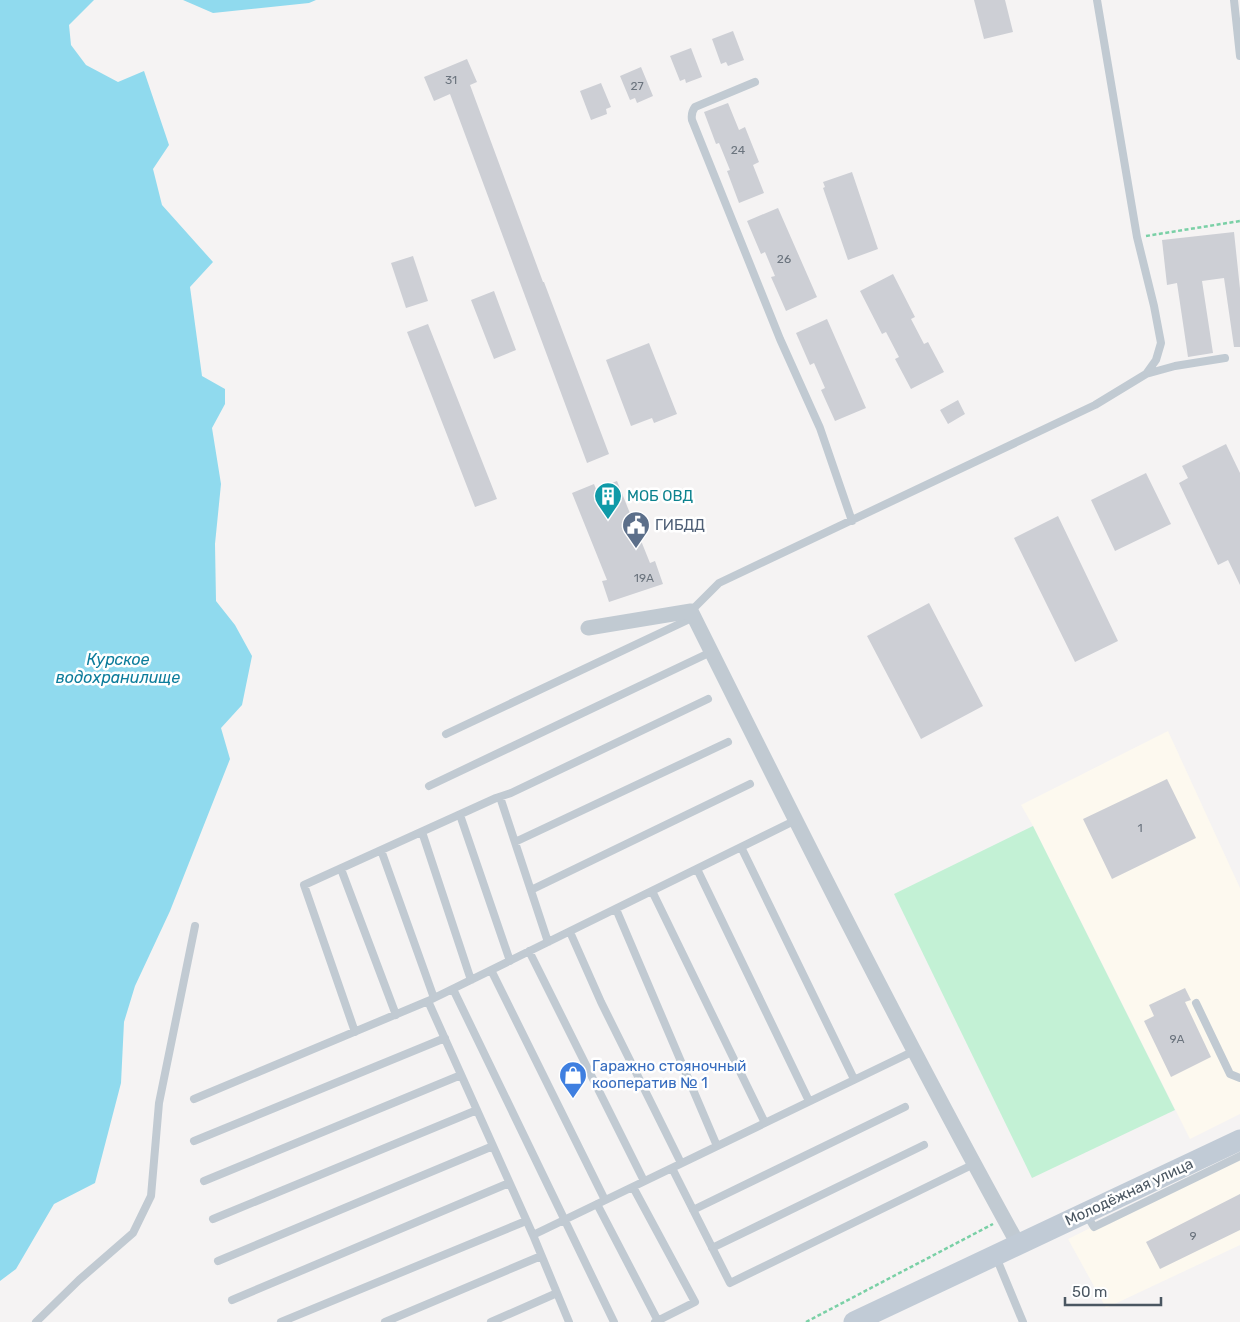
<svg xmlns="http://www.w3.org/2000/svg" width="1240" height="1322" viewBox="0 0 1240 1322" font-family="Rubik,sans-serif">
  <rect width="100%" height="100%" fill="#f5f3f3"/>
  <!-- commercial -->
  <path fill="#fdf9ef" d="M1168 731 1240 888V1114L1190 1139 1033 826 1021 805Z
    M1240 1154V1245L1106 1308 1068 1239Z"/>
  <!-- green -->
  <path fill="#c3f1d5" d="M1033 826 1175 1110 1032 1178 894 894Z"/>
  <!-- water -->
  <path fill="#90daee" d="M0 0H94L69 25 71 45 86 65 118 82 144 71 169 145 153 169 162 205 213 262 190 287 202 376 225 389V404L212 428 221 484 215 544 216 601 235 625 252 656 242 705 221 728 230 759 170 911 135 986 124 1022 121 1083 95 1183 54 1204 16 1269 0 1281Z
    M183 0H316L309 3 213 13Z"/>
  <!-- building -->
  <path fill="#cdcfd5" d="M974 0H1005L1013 32 984 39Z
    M733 31 744 60 728 66 726 62 721 64 712 39Z
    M691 48 702 77 686 83 685 79 680 81 670 56Z
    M467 59 477 82 470 85 543 282H544L609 454 587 463 450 94 434 101 424 77Z
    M641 67 653 96 637 103 635 98 630 100 620 76Z
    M601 83 611 107 606 109 607 114 591 120 580 91Z
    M728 103 739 130 745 127 759 162 753 165 764 193 739 203 727 171 730 170 719 143 716 144 704 112Z
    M852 172 878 249 848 260 823 188 825 187 823 182Z
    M778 208 817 297 786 311 771 277 775 276 765 252 761 254 747 221Z
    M1234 232 1240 289V347H1234L1224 278 1202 281 1213 353 1188 357 1177 283 1167 285 1162 240Z
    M413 256 428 301 406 308 391 263Z
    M893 274 915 317 911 319 924 344 928 342 944 372 911 389 895 359 899 357 886 332 882 334 860 291Z
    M494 291 516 350 494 359 471 300Z
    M827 319 866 408 835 421 821 390 825 388 814 363 810 365 796 333Z
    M428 324 497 499 475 507 407 332Z
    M649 343 677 414 654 423 652 418 631 426 606 360Z
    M958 400 965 414 948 424 940 410Z
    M1226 444 1240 473V585L1228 560 1218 565 1179 483 1188 478 1182 466Z
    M1146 473 1171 524 1115 551 1091 500Z
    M617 481 650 563 655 561 663 584 609 602 602 581 607 580 572 493 594 484 596 489Z
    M1058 516 1118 641 1075 662 1014 538Z
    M929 603 983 706 921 739 867 636Z
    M1167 779 1196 838 1112 879 1083 819Z
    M1185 988 1191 1000 1185 1002 1211 1057 1171 1077 1144 1021 1154 1016 1149 1005Z
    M1240 1194V1230L1160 1269 1146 1242Z"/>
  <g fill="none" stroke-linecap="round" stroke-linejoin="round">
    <!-- path -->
    <path stroke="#7ad0a6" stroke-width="2.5" stroke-dasharray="4 2.5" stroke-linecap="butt" d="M1146 236 1240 221
      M806 1322 993 1224"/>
    <!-- lane -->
    <path stroke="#c1cad2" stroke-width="8" d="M1234 0 1240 56
      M755 82 695 107C692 111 691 114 692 120L780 339 820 428 852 521
      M1146 374 1175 366 1225 358
      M691 611 719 583 1095 405 1146 374 1156 360 1161 343 1154 306 1137 237 1097 0
      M446 734 694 617
      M429 786 711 652
      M500 797 548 942
      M460 815 510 961
      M796 820 428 1001 533 1235 914 1051
      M422 832 471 980
      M515 842 728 742
      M741 847 854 1079
      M381 850 434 998
      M341 869 396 1015
      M697 869 809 1101
      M531 890 750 784
      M652 891 765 1123
      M616 909 717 1146
      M570 932 601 1002 681 1163
      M529 951 644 1181
      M491 970 605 1200
      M453 989 614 1322
      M1196 1003 1230 1074 1240 1078
      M355 1032 304 885 496 798 511 793 708 699
      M194 1099 428 1001
      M194 1141 445 1038
      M672 1168 730 1283 974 1164
      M204 1181 461 1075
      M633 1187 695 1302 655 1322
      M597 1204 658 1321
      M693 1210 905 1107
      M1086 1214 1094 1227 1240 1156
      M213 1219 477 1110
      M533 1235 569 1322
      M712 1248 924 1145
      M996 1257 1023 1322
      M218 1261 493 1146
      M232 1300 509 1183
      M36 1322 79 1280 133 1233 151 1196 159 1103 195 926
      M281 1322 526 1221
      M385 1322 541 1256
      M491 1322 557 1293"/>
    <!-- street -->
    <path stroke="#c1cad2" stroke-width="15" d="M588 628 691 611C797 824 903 1036 1018 1244"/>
    <!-- secondary -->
    <path stroke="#c1cbd6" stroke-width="21" d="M854 1322 1240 1140"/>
  </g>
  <!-- icons -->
  <defs>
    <g id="building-pin" transform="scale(1.4375)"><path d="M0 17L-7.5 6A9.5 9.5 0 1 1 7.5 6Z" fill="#0f9aa8" stroke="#fff"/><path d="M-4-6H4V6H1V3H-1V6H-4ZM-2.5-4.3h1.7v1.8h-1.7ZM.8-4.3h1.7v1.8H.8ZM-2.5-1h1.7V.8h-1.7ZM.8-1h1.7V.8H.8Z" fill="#fff"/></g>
    <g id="civic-pin" transform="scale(1.4375)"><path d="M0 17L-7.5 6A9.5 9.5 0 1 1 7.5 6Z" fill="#5c6f8a" stroke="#fff"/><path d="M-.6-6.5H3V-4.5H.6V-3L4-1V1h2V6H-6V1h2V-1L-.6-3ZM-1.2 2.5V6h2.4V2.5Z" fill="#fff"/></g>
    <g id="shop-pin" transform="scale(1.4375)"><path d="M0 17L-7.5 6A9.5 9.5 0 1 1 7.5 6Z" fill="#3f7fe0" stroke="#fff"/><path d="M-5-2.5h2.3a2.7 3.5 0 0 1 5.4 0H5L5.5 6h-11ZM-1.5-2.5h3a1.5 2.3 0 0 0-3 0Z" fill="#fff"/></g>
  </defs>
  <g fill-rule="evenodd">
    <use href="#building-pin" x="608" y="496"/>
    <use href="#civic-pin" x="636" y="525"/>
    <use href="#shop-pin" x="573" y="1075"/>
  </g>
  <g text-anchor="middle" stroke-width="5" stroke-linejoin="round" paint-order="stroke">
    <!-- number labels -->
    <g font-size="12" fill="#6b747e">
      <text x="451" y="84">31</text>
      <text x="637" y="90">27</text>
      <text x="738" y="154">24</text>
      <text x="784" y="263">26</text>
      <text x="644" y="582">19А</text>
      <text x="1140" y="832">1</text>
      <text x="1177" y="1043">9А</text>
      <text x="1193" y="1240">9</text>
    </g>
    <!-- culture labels -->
    <g font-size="15" fill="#0d838f" stroke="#fff" text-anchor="start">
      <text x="627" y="501">МОБ ОВД</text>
    </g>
    <!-- service labels -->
    <g font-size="15" fill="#4e5e75" stroke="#fff" text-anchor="start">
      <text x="655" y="530">ГИБДД</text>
    </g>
    <!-- shop labels -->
    <g font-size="15" fill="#366cbe" stroke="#fff" text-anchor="start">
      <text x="592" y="1071">Гаражно стояночный<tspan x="592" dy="17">кооператив № 1</tspan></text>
    </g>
    <!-- street labels -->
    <g font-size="15" fill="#4a5661" stroke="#fff">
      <text transform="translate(1129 1192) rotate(-25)" y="5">Молодёжная улица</text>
    </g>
    <!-- water labels -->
    <g font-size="16" font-style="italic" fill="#0c7c9b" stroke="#fff">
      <text x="118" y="665">Курское<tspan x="118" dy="18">водохранилище</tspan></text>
    </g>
  </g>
  <!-- scale -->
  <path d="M1065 1297v8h96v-8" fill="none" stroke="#4a5661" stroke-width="2.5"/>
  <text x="1072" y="1297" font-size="15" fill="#4a5661" stroke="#ffffff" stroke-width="4" paint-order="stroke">50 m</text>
</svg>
